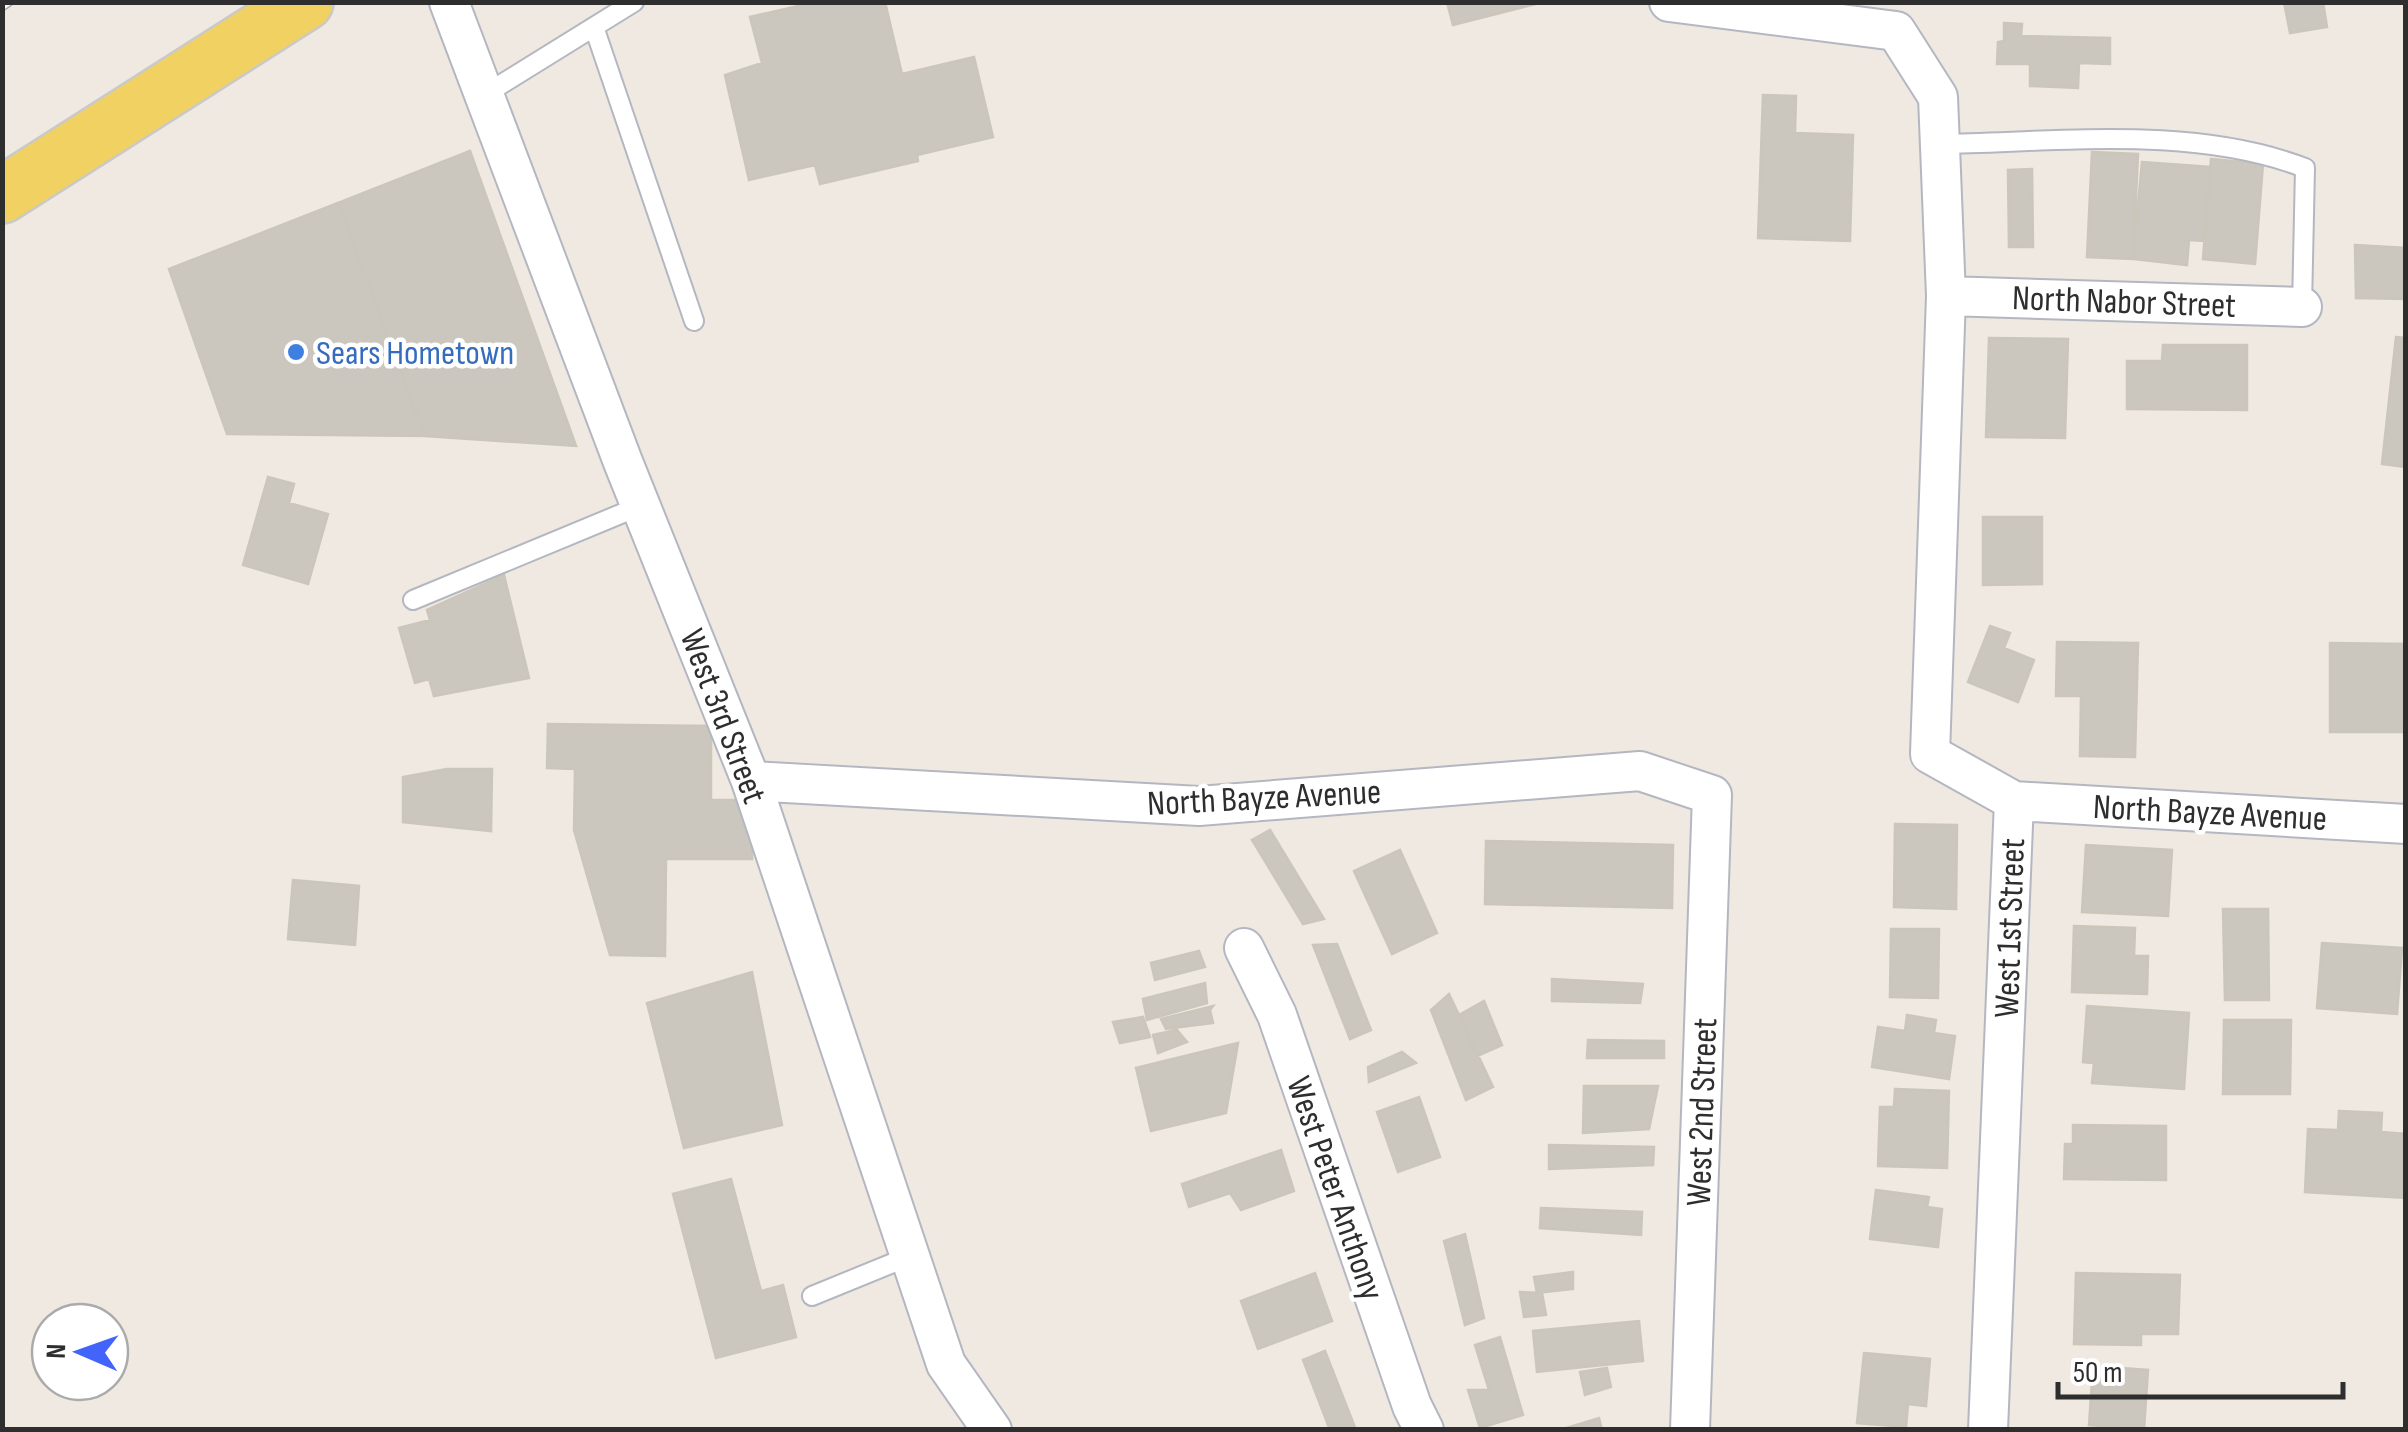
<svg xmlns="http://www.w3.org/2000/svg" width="2408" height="1432" viewBox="0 0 2408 1432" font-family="'Sofia Sans Condensed',sans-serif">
  <rect width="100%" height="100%" fill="#efe9e1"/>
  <!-- building -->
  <path fill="#cbc7bf" stroke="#cbc5ba" stroke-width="2.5" d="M816 2H885L902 74 974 57 993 137 917 155 918 161 820 184 815 165 749 180 725 75 762 63 750 17Z
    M1447 2H1543L1453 25Z
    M2284 2H2323L2327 27 2290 33Z
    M2004 23 2022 24 2021 36 2110 38V64L2079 63 2078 88 2030 86V64H1997L1998 42 2004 41Z
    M1763 95 1796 96 1795 133 1853 135 1850 241 1758 238Z
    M470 151 576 446 425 436 338 203Z
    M2092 152 2138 154 2133 259 2087 257Z
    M2211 159 2263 164 2255 264 2203 259Z
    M2142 162 2210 167 2204 241 2189 240 2187 265 2133 259Z
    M2032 169 2033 247H2009L2008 170Z
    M338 203 425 436 227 434 169 269Z
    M2355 245 2406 248V299L2356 298Z
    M2396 337 2406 338V467L2382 464Z
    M1989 338 2068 339 2065 438 1986 437Z
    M2163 345H2247V410L2127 409V361H2162Z
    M268 477 294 484 289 503 328 514 308 584 243 565Z
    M1983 517H2042V584L1983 585Z
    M504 575 529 678 434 696 429 679 415 683 399 628 430 620 427 610Z
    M1990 626 2010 633 2004 648 2034 660 2018 702 1968 682Z
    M2057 642 2138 643 2135 757 2080 756 2081 696H2056Z
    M2330 643 2406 644V732H2330Z
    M548 724 711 726V800H752V859H666L665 956 610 955 574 830 575 769 547 768Z
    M447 769H492L491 831 403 822V777Z
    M1895 824 1957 825 1956 909 1894 907Z
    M1270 830 1324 919 1303 924 1252 840Z
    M1486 841 1673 845 1672 908 1485 904Z
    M2086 845 2172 850 2168 916 2082 912Z
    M1400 850 1437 933 1392 954 1354 871Z
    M293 880 359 886 355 945 288 939Z
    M2223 909H2268L2269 1000H2225Z
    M2074 926 2135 928 2134 956H2148L2147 994 2072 992Z
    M1891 929H1939L1938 998 1890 997Z
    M2322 943 2402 948 2397 1014 2317 1008Z
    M1337 944 1371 1030 1350 1039 1313 945Z
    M1199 951 1205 967 1155 980 1151 963Z
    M752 972 782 1125 684 1148 647 1003Z
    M1552 979 1643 984 1640 1003 1552 1001Z
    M1205 983 1207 1003 1147 1020 1143 999Z
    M1449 994 1493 1087 1466 1100 1431 1010Z
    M1484 1001 1502 1045 1477 1056 1459 1015Z
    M1213 1006 1210 1010 1213 1023 1166 1029 1161 1019Z
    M2087 1006 2189 1013 2184 1089 2092 1083 2094 1063 2083 1062Z
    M1907 1015 1936 1020 1934 1033 1955 1036 1949 1079 1872 1067 1878 1027 1905 1031Z
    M1143 1017 1150 1037 1120 1043 1113 1022Z
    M2224 1020H2291L2290 1094H2223Z
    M1177 1030 1187 1042 1158 1053 1153 1035Z
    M1588 1040 1664 1041V1058H1587Z
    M1238 1043 1226 1113 1151 1131 1136 1068Z
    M1402 1052 1416 1063 1369 1082 1368 1067Z
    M1584 1086H1658L1649 1129 1583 1133Z
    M1895 1089 1949 1091 1947 1168 1878 1166 1880 1107H1894Z
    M1419 1097 1440 1157 1398 1172 1377 1112Z
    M2339 1111 2382 1113 2381 1132 2406 1134V1198L2305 1192 2308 1129 2338 1130Z
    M2073 1125 2166 1126V1180L2064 1179 2065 1144H2073Z
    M1549 1145 1654 1147 1653 1165 1549 1169Z
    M1281 1150 1294 1191 1241 1210 1230 1193 1189 1207 1182 1184Z
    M731 1179 761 1291 783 1285 796 1337 716 1358 673 1194Z
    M1876 1190 1929 1197 1927 1207 1942 1209 1938 1247 1870 1239Z
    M1541 1208 1642 1212 1641 1235 1540 1228Z
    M1465 1234 1484 1318 1465 1325 1444 1241Z
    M1573 1272V1289L1537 1293 1534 1277Z
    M1315 1273 1332 1321 1258 1349 1241 1301Z
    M2076 1273 2180 1275 2178 1334H2141V1345L2074 1344Z
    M1520 1292 1542 1293 1546 1315 1524 1317Z
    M1639 1321 1643 1361 1537 1372 1533 1331Z
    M1500 1337 1523 1415 1480 1428 1468 1390H1489L1475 1345Z
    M1325 1351 1356 1430H1330L1303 1360Z
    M1864 1353 1930 1359 1926 1406 1908 1404 1906 1427 1857 1423Z
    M2093 1366 2148 1370 2144 1429 2089 1425Z
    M1607 1368 1611 1387 1585 1395 1580 1372Z
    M1599 1418 1602 1430H1560Z"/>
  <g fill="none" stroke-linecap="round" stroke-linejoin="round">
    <!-- service casing -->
    <g stroke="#b4b7c1" stroke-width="22">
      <path id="service" d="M594 27 694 321
        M484 95 634 2
        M1941 144C2059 142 2193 125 2305 168L2302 307
        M413 600 640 506
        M812 1296 910 1256"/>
    </g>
    <!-- minor casing -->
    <g stroke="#b4b7c1" stroke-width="42">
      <path id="minor" d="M449 2 623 462 751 781 946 1364 992 1430
        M1669 2 1896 31 1938 97 1946 296 1930 754 2014 801 1988 1430
        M1946 296 2302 307
        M751 781 1199 806 1640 771 1712 795 1690 1430
        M2014 801 2406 824
        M1244 948 1277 1015 1412 1406 1424 1430"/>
    </g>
    <!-- primary casing -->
    <g stroke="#c9c9c9" stroke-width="60">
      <path id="primary" d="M2 195 305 2"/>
    </g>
    <!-- service -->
    <use href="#service" stroke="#fff" stroke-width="18"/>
    <!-- minor -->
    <use href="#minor" stroke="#fff" stroke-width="38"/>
    <!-- primary -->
    <use href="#primary" stroke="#f2d163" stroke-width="55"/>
    <!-- rail casing -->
    <g stroke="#a3a6b8" stroke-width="11">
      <path id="rail" d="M2 6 8 2"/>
    </g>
    <!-- rail -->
    <use href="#rail" stroke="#fff" stroke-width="8" stroke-dasharray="22" stroke-linecap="butt"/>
  </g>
  <!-- markers -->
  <circle fill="#3f7fe0" stroke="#fff" stroke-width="4" cx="296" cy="352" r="10"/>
  <g text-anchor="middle" stroke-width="9" stroke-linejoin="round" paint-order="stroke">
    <!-- street labels -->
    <g font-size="35" fill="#2e2e2e" stroke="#fff">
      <text transform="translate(2124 301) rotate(2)" y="12">North Nabor Street</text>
      <text transform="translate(724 716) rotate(69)" y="12">West 3rd Street</text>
      <text transform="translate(1264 797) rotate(-3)" y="12">North Bayze Avenue</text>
      <text transform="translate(2210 812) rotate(3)" y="12">North Bayze Avenue</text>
      <text transform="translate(2009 928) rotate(-88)" y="12">West 1st Street</text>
      <text transform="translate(1701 1112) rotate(-88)" y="12">West 2nd Street</text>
      <text transform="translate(1336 1188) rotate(71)" y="12">West Peter Anthony</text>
    </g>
    <!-- shop labels -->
    <g font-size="35" fill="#366cbe" stroke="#fff" text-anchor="start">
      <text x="316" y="364">Sears Hometown</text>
    </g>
  </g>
  <!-- border -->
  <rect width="2408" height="1432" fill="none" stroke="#2e2e2e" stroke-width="10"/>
  <!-- north arrow -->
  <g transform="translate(80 1352) rotate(272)"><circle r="48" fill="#ffffff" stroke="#ababab" stroke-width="2.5"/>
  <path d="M0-8L18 38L0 25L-18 38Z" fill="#4264fb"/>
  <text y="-15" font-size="28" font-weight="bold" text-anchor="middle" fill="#2e2e2e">N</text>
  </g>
  <!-- scale -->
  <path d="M2058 1382v15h285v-15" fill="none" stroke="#2e2e2e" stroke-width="5"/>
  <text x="2073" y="1382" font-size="30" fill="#2e2e2e" stroke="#ffffff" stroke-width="8" paint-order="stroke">50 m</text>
</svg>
